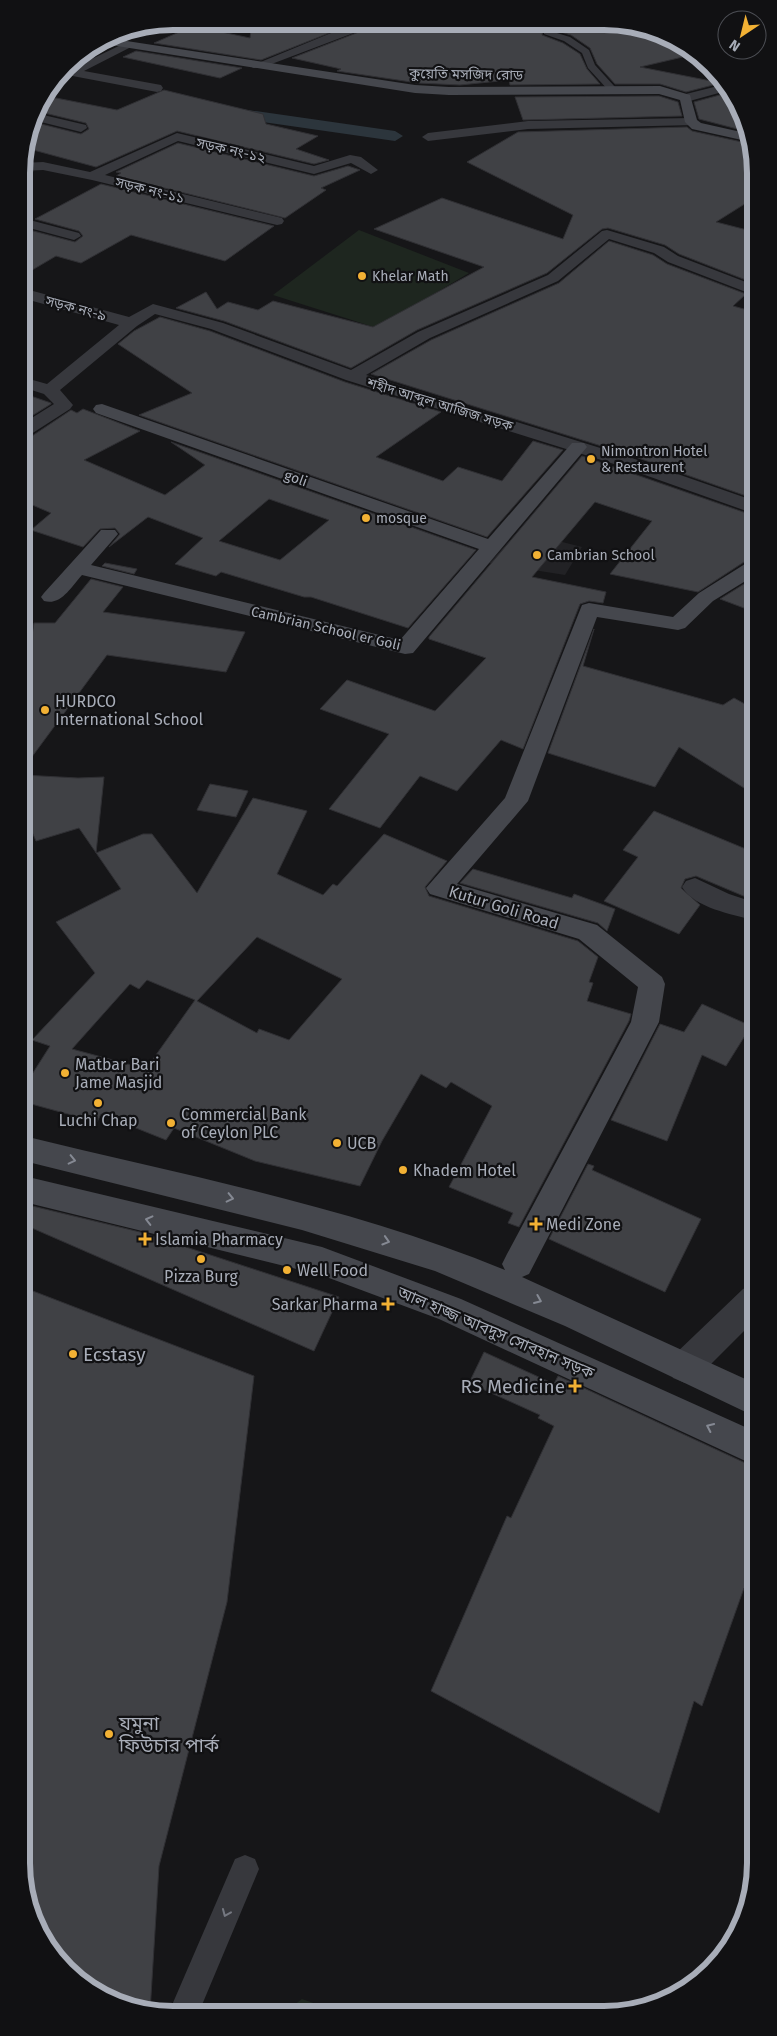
<svg xmlns="http://www.w3.org/2000/svg" width="777" height="2036" viewBox="0 0 777 2036" font-family="'Fira Sans','Noto Sans Bengali',sans-serif">
  <rect width="100%" height="100%" fill="#161618"/>
  <!-- built -->
  <path fill="#222225" d="M519 531 582 547 565 575 489 563Z"/>
  <!-- green -->
  <path fill="#1e261f" d="M359 230 469 273 377 328 273 295Z
    M302 1999 336 2011H286Z"/>
  <g fill="none" stroke-linecap="round" stroke-linejoin="round">
    <!-- canal -->
    <path fill="#2c353c" fill-rule="evenodd" d="M227 107 395 131 403 136 395 141 227 117 219 119 211 114 214 111Z"/>
  </g>
  <!-- building -->
  <path fill="#404145" stroke="#303034" fill-rule="evenodd" d="M252 22H357L261 60 154 43 193 26 250 38Z
    M382 23 633 24 671 37 690 51 680 53 687 56 640 67 721 83 686 92 660 84H615L597 64 590 48 571 35 547 28 543 29 542 35 563 43 580 54 587 69 600 84 510 85 509 80 460 85 418 83 337 71 341 69 292 58Z
    M136 51 242 68 220 78 123 57Z
    M164 90 263 114 266 124 318 136 296 149 329 160 314 164 177 131 96 167 26 148 33 122 81 134 89 129 86 123 36 111 40 102 56 98 117 110Z
    M727 93 742 119 749 132 699 119 694 102Z
    M659 96 678 102 682 116 523 120 515 97Z
    M687 127 692 131 751 144V200L716 222 751 231V282L679 254 665 245 608 228 602 229 547 273 417 330 351 368 224 321 176 308 206 292 217 309 228 302 258 310 273 301 373 327 484 267 374 229 442 198 563 239 573 215 467 162 518 132Z
    M178 143 314 176 348 166 360 170 321 188 326 190 285 218 116 176 121 173 116 172Z
    M101 184 274 226 225 261 131 235 81 263 56 256 22 276V228L75 242 83 236 79 231 35 219Z
    M609 241 653 255 667 264 746 294 733 306 751 311 752 498 627 454 371 374 431 340 559 283Z
    M160 317 210 331 345 382 441 412 376 457 443 481 458 467 502 481 533 441 563 450 487 537 139 415 192 393 118 344 134 331Z
    M22 393 51 403V404L22 422Z
    M83 409 140 431 84 460 165 495 205 465 171 442 476 550 408 628 311 597H304L221 572 216 576 175 564 203 538 148 517 109 547 120 534 115 528 100 529 83 547 31 530 51 513 23 501 22 439 29 438 71 410 77 413ZM269 499 329 520 280 560 219 541Z
    M582 456 752 515V560L744 562 698 592 610 574 652 521 595 502 532 577 606 592 603 603 589 601 580 604 523 749 501 740 457 791 420 776 380 828 329 809 389 734 320 709 347 680 435 711 486 658 429 639V637Z
    M105 563 137 569 134 574 102 566Z
    M91 579 123 587 103 612 245 632 226 672 107 655 23 769V633L32 635 34 623H55Z
    M752 579V611L720 599Z
    M594 629 583 666 723 705 734 698 752 708V793L679 747 655 787 548 753Z
    M23 775 78 778 104 777 96 853 143 834H152L197 893 253 798 307 811 277 874 323 895 333 884 337 886 384 834 447 861 425 887 429 896 578 941 598 957 589 982 593 983 587 1001 631 1014 629 1021 519 1227 508 1223 513 1213 449 1187 492 1106 451 1082 446 1088 421 1074 382 1141 360 1186 255 1161 174 1128 166 1140 101 1114 97 1122 24 1102V1087L50 1046 32 1040 95 973 56 922 121 889 79 828 36 841 32 832H23ZM257 937 342 979 289 1040 259 1029 257 1033 197 1001ZM147 980 195 1000 146 1069 72 1049 130 984 139 989Z
    M210 784 248 791 236 817 197 810Z
    M654 811 753 852V900L696 876 685 879 681 888 700 905 679 934 604 901 638 857 623 850Z
    M473 869 572 898 574 894 615 909 607 931 598 923 460 883Z
    M702 1004 751 1026 726 1066 702 1055 667 1141 611 1120 660 1024 684 1032Z
    M588 1164 594 1166 592 1170 701 1219 665 1292 549 1239Z
    M24 1204 140 1232 339 1297 314 1351 25 1225Z
    M25 1288 254 1376 227 1602 159 1866 150 2012 106 1999 66 1970 26 1902Z
    M484 1352 554 1384 558 1376 754 1467 755 1593 744 1588 702 1706 694 1701 659 1813 431 1691 507 1516 511 1518 554 1426 538 1418 540 1415 469 1383Z"/>
  <g fill="none" stroke-linecap="round" stroke-linejoin="round">
    <!-- lane -->
    <path fill="#37383d" fill-rule="evenodd" d="M547 30 570 37 589 50 595 65 615 87V91H609L588 68 582 53 564 41 544 34V30Z
      M245 1855 255 1859 259 1869 199 2012H169L235 1859Z"/>
    <!-- street -->
    <path fill="#37383d" fill-rule="evenodd" d="M364 22 380 23 261 68H253L251 66 331 33Z
      M127 42 133 45 131 47 84 71 161 85 163 88 161 91 157 92 62 74 66 68 71 69Z
      M722 85 726 91 686 102 680 98 682 95Z
      M35 113 86 125 87 128 81 132 33 120Z
      M691 118 697 122 695 125 528 129 428 141 422 137 428 133 528 121Z
      M177 133 314 166 350 155 361 157 378 170 371 174 351 163 314 174 178 141 105 175 282 218 284 221 282 224 277 225 92 180 43 170 22 171V163L43 162 90 172Z
      M22 218 79 233 81 236 74 240 22 226Z
      M607 230 664 247 678 256 751 284V294L668 262 654 253 609 239 558 281 430 338 366 375 626 456 752 500V513L614 464 346 380 211 329 155 314 137 326 60 390 73 405 70 409 28 436 22 437V424L54 404 44 394 22 387V377L47 384 119 325 22 298V288L129 317 153 304 223 323 351 370 418 332 548 275 602 231Z
      M695 878 729 894 753 902V920C731 914 695 908 682 887L686 881Z
      M754 1284V1321L697 1378 685 1383 673 1378 668 1367 673 1356 743 1289Z"/>
    <!-- secondary -->
    <path fill="#45474d" fill-rule="evenodd" d="M107 38 415 85 449 87 660 86 690 95 697 120 701 123 750 134 751 142 692 129 685 122 680 100 659 94 449 95 415 93 98 43Z
      M102 404 488 539 572 443H584L587 447 413 653 405 654 82 575C71 587 61 606 44 601L41 597 44 593 101 530H115L118 534 91 565 400 640 479 549 96 413 93 409 96 405Z
      M752 562V577L713 601 685 628 678 630 597 617 528 801 457 884 597 925 662 977 665 984 659 1022 529 1274 522 1277 754 1383V1416L565 1326 435 1271 302 1230 24 1161V1136C186 1176 350 1206 505 1270L502 1264 507 1254 631 1022 638 987 579 939 430 894 426 888 505 798 582 605 589 603 673 617 699 593 745 564Z
      M24 1176 322 1247 461 1299 754 1431V1465L439 1319 321 1275 24 1202Z"/>
  </g>
  <!-- one-way arrows -->
  <defs><path id="oneway-chevron" d="M-2-3.5L2.5 0L-2 3.5" fill="none" stroke-width="1.6" stroke-linecap="round" stroke-linejoin="round" transform="scale(1.25)"/></defs>
  <g stroke="#858993">
    <use href="#oneway-chevron" transform="translate(72 1160) rotate(13)"/>
    <use href="#oneway-chevron" transform="translate(230 1198) rotate(13)"/>
    <use href="#oneway-chevron" transform="translate(149 1220) rotate(-166)"/>
    <use href="#oneway-chevron" transform="translate(386 1241) rotate(17)"/>
    <use href="#oneway-chevron" transform="translate(538 1300) rotate(23)"/>
    <use href="#oneway-chevron" transform="translate(710 1427) rotate(-155)"/>
  </g>
  <use stroke="#757881" href="#oneway-chevron" transform="translate(226 1913) rotate(113)"/>
  <!-- markers -->
  <g fill="#f2b134" stroke="#111113" stroke-width="2">
    <circle cx="362" cy="276" r="5"/>
    <circle cx="591" cy="459" r="5"/>
    <circle cx="366" cy="518" r="5"/>
    <circle cx="537" cy="555" r="5"/>
    <circle cx="45" cy="710" r="5"/>
    <circle cx="65" cy="1073" r="5"/>
    <circle cx="98" cy="1103" r="5"/>
    <circle cx="171" cy="1123" r="5"/>
    <circle cx="337" cy="1143" r="5"/>
    <circle cx="403" cy="1170" r="5"/>
    <path d="M533.5 1216.5h5v5h5v5h-5v5h-5v-5h-5v-5h5z"/>
    <path d="M142.5 1231.5h5v5h5v5h-5v5h-5v-5h-5v-5h5z"/>
    <circle cx="201" cy="1259" r="5"/>
    <circle cx="287" cy="1270" r="5"/>
    <path d="M385.5 1296.5h5v5h5v5h-5v5h-5v-5h-5v-5h5z"/>
    <circle cx="73" cy="1354" r="5"/>
    <path d="M572.5 1378.5h5v5h5v5h-5v5h-5v-5h-5v-5h5z"/>
    <circle cx="109" cy="1734" r="5"/>
  </g>
  <g text-anchor="middle" stroke-width="4.5" stroke-linejoin="round" paint-order="stroke">
    <!-- far-street labels -->
    <g font-size="14" fill="#a8adb8" stroke="#111113">
      <text transform="translate(466 74) rotate(1)" y="5">কুয়েতি মসজিদ রোড</text>
      <text transform="translate(231 150) rotate(13)" y="5">সড়ক নং-১২</text>
      <text transform="translate(150 190) rotate(14)" y="5">সড়ক নং-১১</text>
      <text transform="translate(76 308) rotate(15)" y="5">সড়ক নং-৯</text>
      <text transform="translate(440 404) rotate(17)" y="5">শহীদ আব্দুল আজিজ সড়ক</text>
      <text transform="translate(296 478) rotate(20)" y="5">goli</text>
      <text transform="translate(326 628) rotate(13)" y="5">Cambrian School er Goli</text>
    </g>
    <!-- far-poi labels -->
    <g font-size="14" fill="#a8adb8" stroke="#111113" text-anchor="start">
      <text x="372" y="281">Khelar Math</text>
      <text x="601" y="456">Nimontron Hotel<tspan x="601" dy="16">&amp; Restaurent</tspan></text>
      <text x="376" y="523">mosque</text>
      <text x="547" y="560">Cambrian School</text>
    </g>
    <!-- poi labels -->
    <g font-size="16" fill="#a8adb8" stroke="#111113" text-anchor="start">
      <text x="55" y="707">HURDCO<tspan x="55" dy="18">International School</tspan></text>
      <text x="75" y="1070">Matbar Bari<tspan x="75" dy="18">Jame Masjid</tspan></text>
      <text x="181" y="1120">Commercial Bank<tspan x="181" dy="18">of Ceylon PLC</tspan></text>
      <text x="98" y="1126" text-anchor="middle">Luchi Chap</text>
      <text x="347" y="1149">UCB</text>
      <text x="413" y="1176">Khadem Hotel</text>
      <text x="546" y="1230">Medi Zone</text>
      <text x="155" y="1245">Islamia Pharmacy</text>
      <text x="297" y="1276">Well Food</text>
      <text x="201" y="1282" text-anchor="middle">Pizza Burg</text>
      <text x="378" y="1310" text-anchor="end">Sarkar Pharma</text>
    </g>
    <!-- street labels -->
    <g font-size="16" fill="#a8adb8" stroke="#111113">
      <text transform="translate(504 907) rotate(17)" y="6">Kutur Goli Road</text>
      <text transform="translate(496 1332) rotate(23)" y="6">আল হাজ্জ আবদুস সোবহান সড়ক</text>
    </g>
    <!-- near-poi labels -->
    <g font-size="19" fill="#a8adb8" stroke="#111113" text-anchor="start">
      <text x="83" y="1361">Ecstasy</text>
      <text x="565" y="1393" text-anchor="end">RS Medicine</text>
      <text x="119" y="1730">যমুনা<tspan x="119" dy="22">ফিউচার পার্ক</tspan></text>
    </g>
  </g>
  <!-- crop -->
  <path d="M0 0H777V2036H0ZM173 30H604A143 143 0 0 1 747 173V1863A143 143 0 0 1 604 2006H173A143 143 0 0 1 30 1863V173A143 143 0 0 1 173 30Z" fill="#111113" fill-rule="evenodd"/>
  <path fill="none" stroke="#a8adb8" stroke-width="6" d="M173 30H604A143 143 0 0 1 747 173V1863A143 143 0 0 1 604 2006H173A143 143 0 0 1 30 1863V173A143 143 0 0 1 173 30Z"/>
  <!-- north arrow -->
  <g transform="translate(742 35) rotate(215)"><circle r="24" fill="#111113" stroke="#4d4f55"/>
  <path d="M0-4L9 19L0 12L-9 19Z" fill="#f2b134"/>
  <text y="-8" font-size="14" font-weight="bold" text-anchor="middle" fill="#a8adb8">N</text>
  </g>
</svg>
